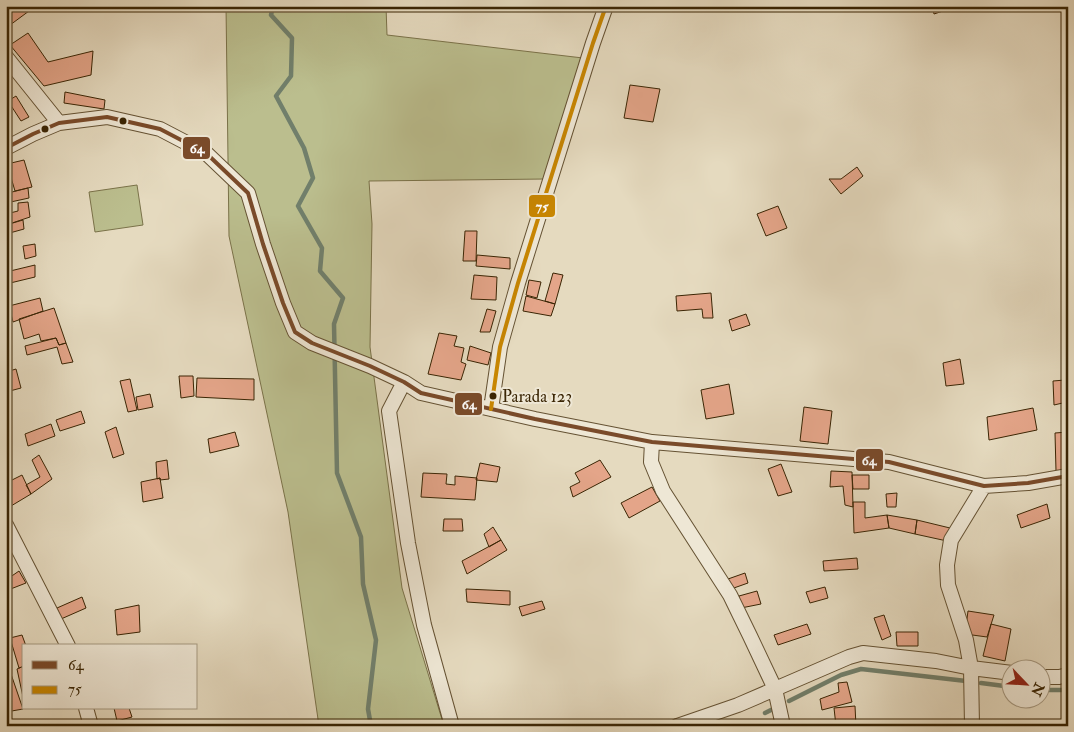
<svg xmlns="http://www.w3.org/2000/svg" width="1074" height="732" viewBox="0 0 1074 732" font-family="'IM FELL Double Pica',serif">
  <rect width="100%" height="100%" fill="#e5dabf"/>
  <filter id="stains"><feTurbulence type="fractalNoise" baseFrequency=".004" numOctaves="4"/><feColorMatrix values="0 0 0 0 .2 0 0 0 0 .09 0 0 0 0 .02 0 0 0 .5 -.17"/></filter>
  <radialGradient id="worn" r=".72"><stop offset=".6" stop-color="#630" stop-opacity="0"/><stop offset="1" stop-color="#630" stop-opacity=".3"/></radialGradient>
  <!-- green -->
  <path fill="#bbbe8e" stroke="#7a7249" d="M226 6H386L387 35 583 58 546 179 369 181 372 224 370 347 402 588 444 726H319L288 512 229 236Z
    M137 185 143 225 95 232 89 192Z"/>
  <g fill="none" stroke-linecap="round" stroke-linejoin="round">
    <!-- stream -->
    <path stroke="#717f6b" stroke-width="4.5" d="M273 6 271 15 292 38 291 76 276 96 304 148 313 178 298 206 322 248 320 271 343 298 334 324 337 473 361 537 363 584 376 640 368 709 371 726
      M981 683 1012 687
      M1042 690H1068
      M789 701 841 675 861 669 966 681
      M765 713 775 708"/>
  </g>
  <!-- building -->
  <path fill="#e4a589" stroke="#3a2504" d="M18 6H25L29 11 6 28V15Z
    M932 6H942L943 11 934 14Z
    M28 33 48 62 93 51 91 75 44 86 10 45Z
    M630 85 660 89 653 122 624 118Z
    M65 92 105 100 104 109 64 103Z
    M16 96 29 117 21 121 8 101Z
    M24 160 32 187 15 191 7 164Z
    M857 167 863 176 841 194 829 179H841Z
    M6 184 8 193 28 188 29 198 6 203Z
    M28 202 30 217 6 225V214L18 211V203Z
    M778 206 787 228 766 236 757 214Z
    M23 220 24 229 6 234V225Z
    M465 231H477L476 261H463Z
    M35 244 36 256 25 259 23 246Z
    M477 255 510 258V269L476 266Z
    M35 265V277L6 284V272Z
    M553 273 563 275 555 304 545 301Z
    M474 275 497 277 496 300 471 299Z
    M529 280 541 282 537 298 526 295Z
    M711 293 713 318H703L702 309 677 311 676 296Z
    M526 296 555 304 551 316 523 311Z
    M40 298 43 311 13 322 9 306Z
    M54 308 66 343 59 345 56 338 41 341 39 334 24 339 19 319Z
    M487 309 496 311 490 332H480Z
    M746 314 750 325 732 331 729 320Z
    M439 333 457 336 454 346 464 348 461 362 466 364 461 380 428 374Z
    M56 338 59 345 66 343 73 362 62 364 57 347 27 355 25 346Z
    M470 346 491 353 488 365 467 360Z
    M960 359 964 384 946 386 943 363Z
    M16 369 21 388 6 392V372Z
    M179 376H193L194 396 181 398Z
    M197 378 254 379V400L196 397Z
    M130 379 137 410 128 412 120 381Z
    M1065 380 1067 402 1054 405 1053 381Z
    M729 384 734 414 706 419 701 390Z
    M150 394 153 407 138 410 136 397Z
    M804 407 832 411 828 444 800 441Z
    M1033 408 1037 430 989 440 987 417Z
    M81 411 85 423 60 431 56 420Z
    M51 424 55 436 28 446 25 434Z
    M116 427 124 454 113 458 105 432Z
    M235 432 239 446 210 453 208 439Z
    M1068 432V471H1056L1055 433Z
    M39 455 52 479 31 494 26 485 40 477 32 460Z
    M167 460 169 479 160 480V478L157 479 156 462Z
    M600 460 611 477 573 497 570 487 580 482 575 473Z
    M480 463 500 467 497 482 476 480Z
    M781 464 792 492 778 496 768 469Z
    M831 471 852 472 853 507 845 505 843 486 830 487Z
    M423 473 447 474 446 484 455 485V476L477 478 475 500 421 497Z
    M22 475 31 494 11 506 6 496V483Z
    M852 475H869V489H853Z
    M160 478 163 498 143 502 141 482Z
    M652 487 660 501 629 518 621 503Z
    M897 493 896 507H887L886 494Z
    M853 502H865V518L887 515 889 528 854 533Z
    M1047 504 1050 518 1021 528 1017 515Z
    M887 515 917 520 915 534 889 528Z
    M444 519H462L463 531H443Z
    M917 520 950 528 947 541 915 534Z
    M493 527 501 540 489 547 484 534Z
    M501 540 507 550 467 574 462 561Z
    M857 558 858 569 824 571 823 561Z
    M19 571 26 583 8 590 6 580Z
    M745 573 748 583 731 589 728 579Z
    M825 587 828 598 810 603 806 592Z
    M466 589 510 591V605L467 602Z
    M757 591 761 604 741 608 739 596Z
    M82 597 86 608 61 619 57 608Z
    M542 601 545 609 522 616 519 607Z
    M6 603 11 613 6 616Z
    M139 605 140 632 117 635 115 610Z
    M968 611 994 615 987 637 965 634Z
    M884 615 891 636 882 640 874 618Z
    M807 624 811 634 778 645 774 635Z
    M991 624 1011 629 1005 661 983 656Z
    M896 632H918V646H897Z
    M22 635 26 646H24V666L19 668 10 638Z
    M24 666V697H23L17 669Z
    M11 674 23 709 6 712V676Z
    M847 682 852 702 822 710 820 699 839 692 838 683Z
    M855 706 856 726H836L834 708Z
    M114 708H129L132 717 117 721Z"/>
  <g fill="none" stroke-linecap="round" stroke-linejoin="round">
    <!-- street casing -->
    <g stroke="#655233" stroke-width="16">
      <path id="street" d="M6 57 59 123
        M6 148 33 134 59 123 107 117 160 129 206 153 248 193 263 244 283 303 295 332 312 343 370 366 404 382 421 393 535 419 652 442 889 462 984 486 1028 483 1068 476
        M404 382 389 411 408 543 424 625 452 726
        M491 409 500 347 518 283 593 43 606 6
        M652 442 651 462 663 491 730 595 750 636 775 689 783 726
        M6 525 68 646
        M1042 677H1059L1068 675
        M86 708 91 726
        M677 726 738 705 849 657 863 653 936 661 971 668 1012 673
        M972 726 971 668 966 640 948 585 947 565 951 540 984 486"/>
    </g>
    <!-- street -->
    <use href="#street" stroke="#eee7d5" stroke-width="14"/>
    <!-- bus-1 casing -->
    <g stroke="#eee7d5" stroke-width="8">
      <path id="bus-1" d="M6 148 33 134 59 123 107 117 160 129 206 153 248 193 263 244 283 303 295 332 312 343 370 366 404 382 421 393 535 419 652 442 889 462 984 486 1028 483 1068 476"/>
    </g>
    <!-- bus-2 casing -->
    <g stroke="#eee7d5" stroke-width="8">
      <path id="bus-2" d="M491 409 500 347 518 283 593 43 606 6"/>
    </g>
    <!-- bus-1 -->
    <use href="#bus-1" stroke="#7a4b2a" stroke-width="4"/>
    <!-- bus-2 -->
    <use href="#bus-2" stroke="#c88601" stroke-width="4"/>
  </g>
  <!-- markers -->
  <g fill="#3a2504" stroke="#eee7d5" stroke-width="2">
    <circle cx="123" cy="121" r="4.5"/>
    <circle cx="45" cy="129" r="4.5"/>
    <circle cx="493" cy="396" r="4.5"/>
  </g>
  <g text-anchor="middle" stroke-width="4" stroke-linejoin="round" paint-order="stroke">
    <!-- bus labels -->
    <g font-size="17" fill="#3a2504" stroke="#eee7d5" text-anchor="start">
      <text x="502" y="402">Parada 123</text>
    </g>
  </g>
  <g stroke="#eee7d5" stroke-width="2">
    <rect x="182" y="136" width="29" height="24" rx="5" fill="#7a4b2a"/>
    <rect x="528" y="194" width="28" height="24" rx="5" fill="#c88601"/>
    <rect x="454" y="392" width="29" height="24" rx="5" fill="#7a4b2a"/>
    <rect x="855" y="448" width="29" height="24" rx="5" fill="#7a4b2a"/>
  </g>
  <g font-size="14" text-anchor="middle" font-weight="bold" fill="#fff">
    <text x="197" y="153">64</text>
    <text x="542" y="211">75</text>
    <text x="469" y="409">64</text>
    <text x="869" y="465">64</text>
  </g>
  <!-- margin -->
  <rect width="1074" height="732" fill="none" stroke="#e5dabf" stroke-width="25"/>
  <rect x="8" y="8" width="1059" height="717" fill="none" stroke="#3a2504" stroke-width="2.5"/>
  <rect x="12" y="12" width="1049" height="707" fill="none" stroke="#3a2504"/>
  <!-- legend -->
  <rect x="22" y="644" width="175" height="65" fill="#eee7d5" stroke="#a69981"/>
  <rect x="32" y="661" width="25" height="8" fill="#7a4b2a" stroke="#a69981"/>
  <text x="68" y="670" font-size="15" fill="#3a2504">64</text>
  <rect x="32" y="686" width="25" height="8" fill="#c88601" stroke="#a69981"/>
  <text x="68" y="694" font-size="15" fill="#3a2504">75</text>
  <!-- north arrow -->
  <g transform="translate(1026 684) rotate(115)"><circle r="24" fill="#eee7d5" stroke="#a69981"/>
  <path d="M0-4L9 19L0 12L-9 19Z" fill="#8f2418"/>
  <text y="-8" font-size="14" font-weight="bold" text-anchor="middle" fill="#3a2504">N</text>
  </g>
  <rect width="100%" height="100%" filter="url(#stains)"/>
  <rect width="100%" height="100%" fill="url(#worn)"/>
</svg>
